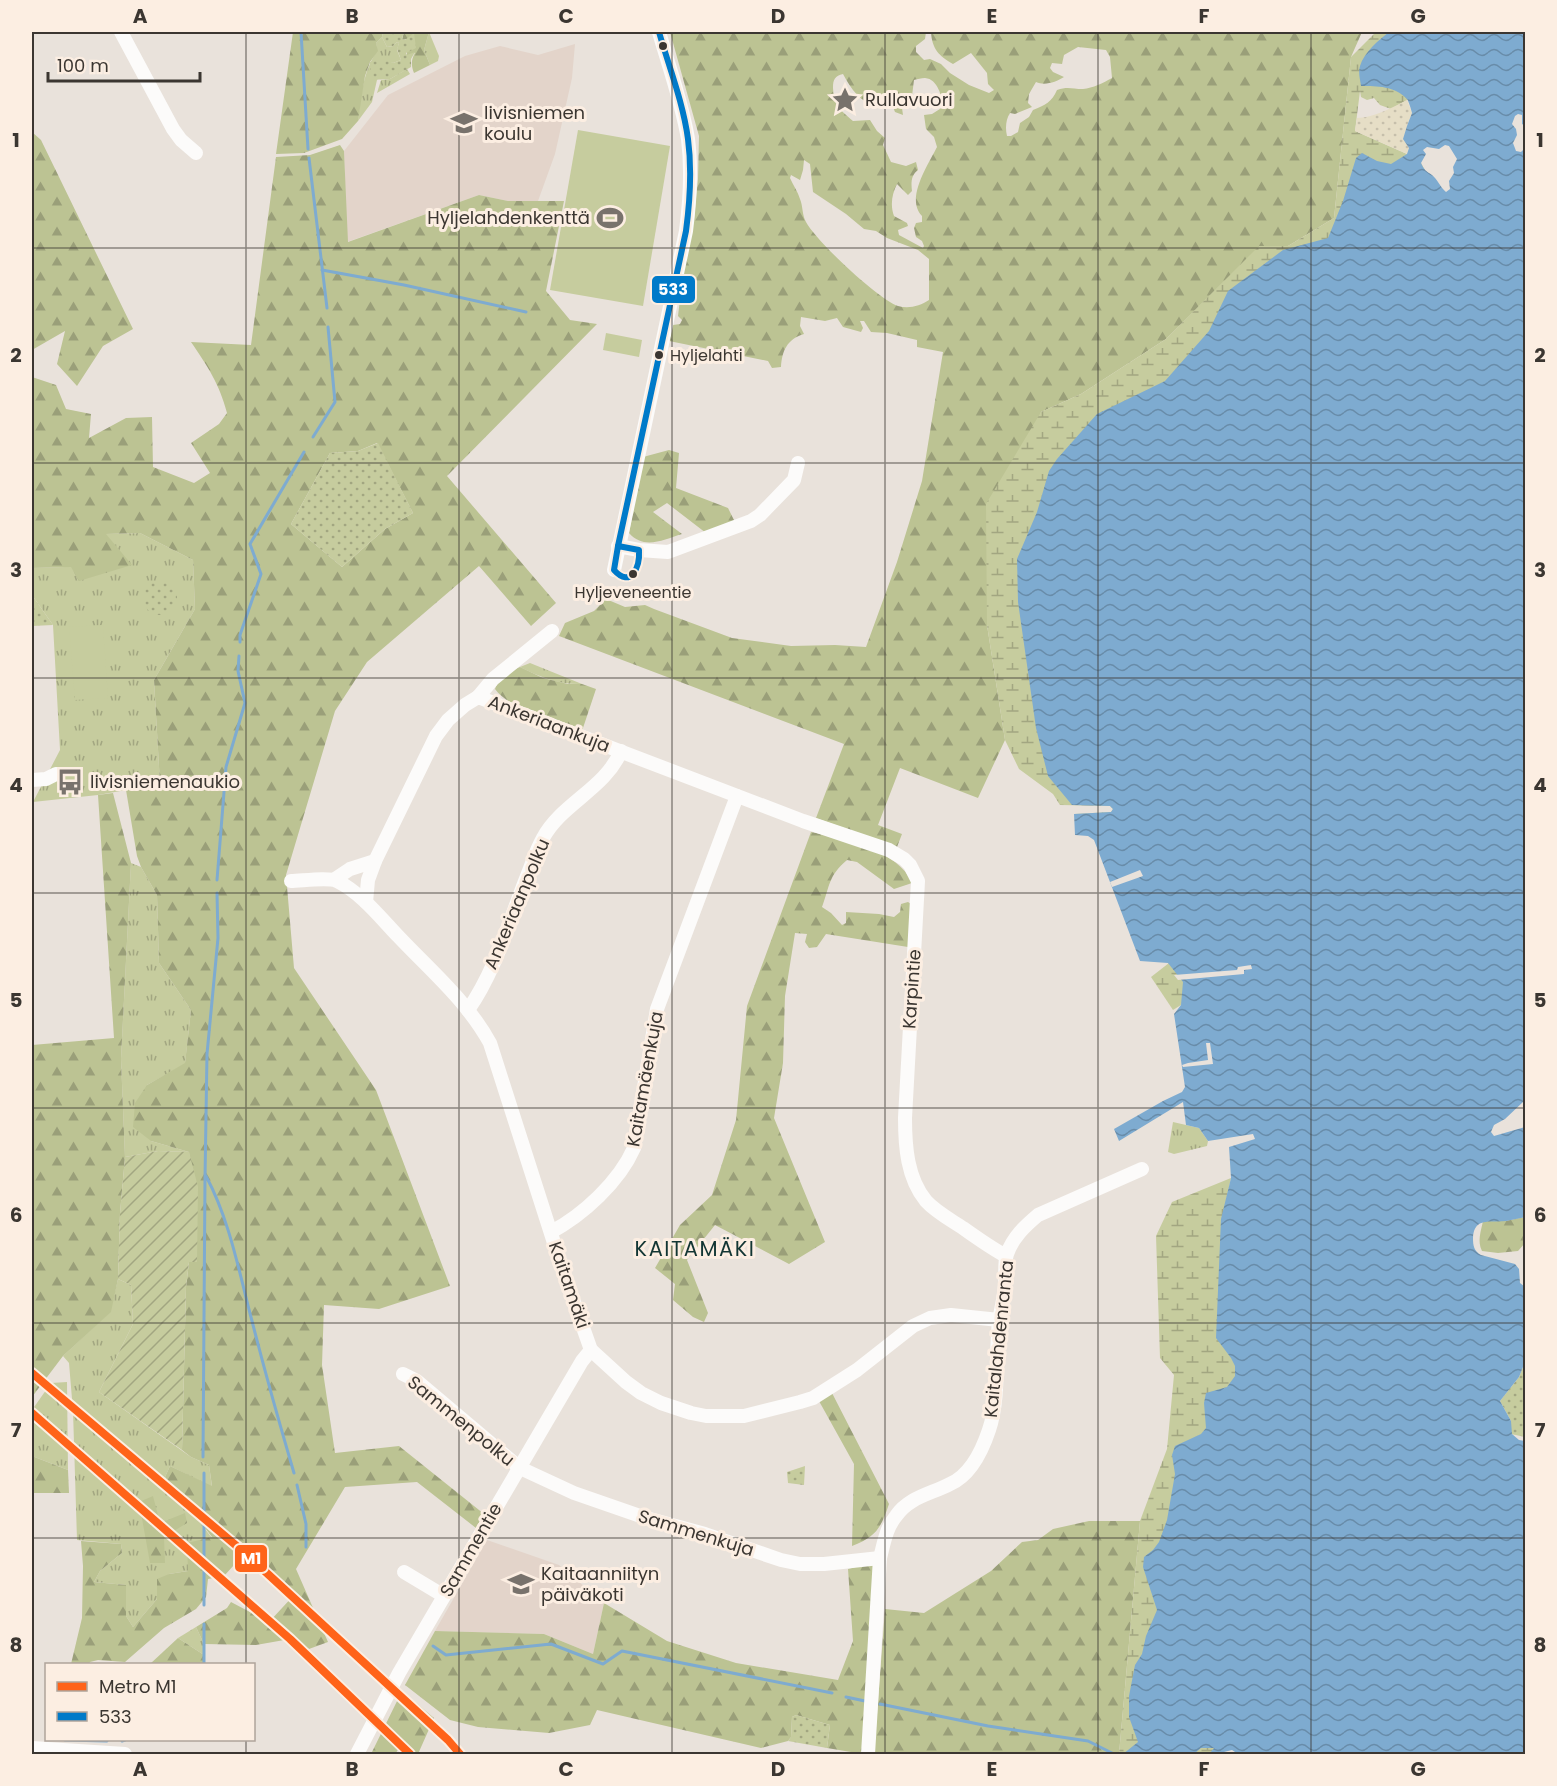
<svg xmlns="http://www.w3.org/2000/svg" width="1557" height="1786" viewBox="0 0 1557 1786" font-family="Poppins,sans-serif">
<style>
.education{fill:#e3d4ca}
.grass{fill:url(#grass-tufts)}
.forest{fill:url(#forest-firs);fill-rule:evenodd}
.wetland{fill:url(#wetland-marsh)}
.sand{fill:url(#sand-dots)}
.park{fill:url(#park-dots)}
.garden{fill:url(#garden-furrows)}
.pitch{fill:#c6cc9e}
.water{fill:url(#water-waves);fill-rule:evenodd}
.pier{fill:#e9e2db}
.lines{fill:none;stroke-linecap:round;stroke-linejoin:round}
.stream{stroke:#7eabd0;stroke-width:3}
.minor{stroke:#fcfbfa;stroke-width:14}
.bus-1-casing{stroke:#fceee2;stroke-width:10}
.bus-1{stroke:#007ac9;stroke-width:6}
.metro-1-casing{stroke:#fceee2;stroke-width:12}
.metro-1{stroke:#ff6319;stroke-width:8}
.grid{fill:none;stroke:#3b3631;stroke-width:1.5;stroke-opacity:0.55}
.bus-dot{fill:#3b3631;stroke:#fceee2;stroke-width:2}
.labels{text-anchor:middle;stroke-width:6;stroke-linejoin:round;paint-order:stroke}
.bus-label{font-size:16px;fill:#3b3631;stroke:#fceee2;text-anchor:start}
.poi-label{font-size:18px;fill:#3b3631;stroke:#fceee2;text-anchor:start}
.street-label{font-size:18px;fill:#3b3631;stroke:#fceee2}
.quarter-label{font-size:21px;letter-spacing:1.5px;fill:#133634;stroke:#fceee2}
.line-badge{stroke:#fceee2;stroke-width:2}
.badge-label{font-size:16px;text-anchor:middle;font-weight:bold;fill:#fff}
.neatline{fill:none;stroke:#3b3631;stroke-width:2}
.grid-label{font-size:20px;text-anchor:middle;font-weight:bold;fill:#3b3631}
</style>
<defs>
<pattern id="grass-tufts" width="24" height="20" patternUnits="userSpaceOnUse" patternTransform="scale(1.5)"><rect width="24" height="20" fill="#c6cc9e"/><path d="M3 7l-1-3M5 7V3M7 7l1-3M15 17l-1-3M17 17v-4M19 17l1-3" fill="none" stroke="#a2a681"/></pattern>
<pattern id="forest-firs" width="22" height="20" patternUnits="userSpaceOnUse" patternTransform="scale(1.5)"><rect width="22" height="20" fill="#bcc393"/><path d="M5 1l3.5 6h-7zM16 11l3.5 6h-7z" fill="#9a9f79"/></pattern>
<pattern id="wetland-marsh" width="20" height="14" patternUnits="userSpaceOnUse" patternTransform="scale(1.5)"><rect width="20" height="14" fill="#c6cc9e"/><path d="M1 5h8M5 5V1M11 12h8M15 12V8" fill="none" stroke="#a2a681"/></pattern>
<pattern id="sand-dots" width="8" height="8" patternUnits="userSpaceOnUse" patternTransform="scale(1.5)"><rect width="8" height="8" fill="#e6dec6"/><path d="M2 2h.1M6 6h.1" fill="none" stroke="#c6bfab" stroke-width="1.8" stroke-linecap="round"/></pattern>
<pattern id="park-dots" width="8" height="8" patternUnits="userSpaceOnUse" patternTransform="scale(1.5)"><rect width="8" height="8" fill="#c6cc9e"/><path d="M2 2h.1M6 6h.1" fill="none" stroke="#a2a681" stroke-width="1.8" stroke-linecap="round"/></pattern>
<pattern id="garden-furrows" width="10" height="10" patternUnits="userSpaceOnUse" patternTransform="scale(1.5)"><rect width="10" height="10" fill="#c6cc9e"/><path d="M-1 1l2-2M0 10L10 0M9 11l2-2" fill="none" stroke="#a2a681"/></pattern>
<pattern id="water-waves" width="16" height="10" patternUnits="userSpaceOnUse" patternTransform="scale(1.5)"><rect width="16" height="10" fill="#7eabd0"/><path d="M0 5q4-4 8 0t8 0" fill="none" stroke="#688ca9"/></pattern>
</defs>
<rect width="100%" height="100%" fill="#e9e2db"/>
<g class="education">
<path d="M575,44L572,78L555,154L538,201H508L479,195L347,242L344,151L388,95L465,56L500,46L538,55Z"/>
<path d="M487,1540L559,1565L604,1603L593,1654L544,1634L435,1631Z"/>
</g>
<g class="grass">
<path d="M429,32L439,56L438,61L430,65L424,50Z"/>
<path d="M382,37L387,47L393,46L397,42L399,43L397,50L401,60L393,63L390,62L377,80L372,102L358,121C361,96 363,72 377,51L376,43Z"/>
<path d="M407,69L410,74L377,93L381,80L390,79Z"/>
<path d="M140,533L193,560L195,609L154,680L160,784L98,795L33,802L60,750L53,625L32,595V568L131,565L105,534Z"/>
<path d="M530,663L582,684C559,685 540,677 520,667Z"/>
<path d="M131,863L141,867L157,895L159,963L191,1010L185,1064L147,1085L151,1141L189,1152L158,1151L125,1157L121,1059Z"/>
<path d="M1173,1122L1199,1128L1208,1141L1207,1146L1174,1154L1168,1152Z"/>
<path d="M118,1279L131,1285L133,1324L99,1392L191,1457L209,1465L212,1487L170,1466L165,1477L212,1538L188,1571L169,1574L157,1599L133,1627L126,1616V1585L94,1582L100,1571L122,1553L121,1544L77,1540L73,1411L69,1363L63,1356L110,1312Z"/>
<path d="M67,1382L68,1470L32,1456V1410L51,1383Z"/>
<path d="M196,1627L204,1644V1655L178,1638Z"/>
</g>
<g class="forest">
<path d="M293,32H383L382,37L376,43L378,51L370,62L365,76L358,121L342,139L304,153L276,154Z"/>
<path d="M404,32H429L424,50L430,65L414,73C411,65 411,60 415,53L407,56V39L402,40Z"/>
<path d="M670,32H926L925,39L916,46V52L924,60L930,59L941,64L950,73L969,85L989,93L994,90L988,84L987,73L971,53L953,64C939,56 932,49 931,32H1362L1351,57L1334,218L1288,246L1259,247L1166,339L1081,394L1041,412L987,625L1005,740L978,798L900,768L878,825L902,834L897,847L816,818L844,744L559,636L565,623L594,611L606,599L625,607L645,605L654,609L732,638L791,646L835,645L866,647L897,562L922,481L943,352L917,347V340L887,333L871,332L864,321H860L863,328L861,332L843,327L837,318L825,321L801,317L800,326L804,334C787,339 782,351 781,367L772,368L768,361L669,341L673,325L680,324L682,320L678,316L684,265L694,219L698,179L699,136ZM1078,47L1106,50L1110,57L1112,78C1103,83 1093,88 1083,89C1072,89 1068,86 1057,90C1052,102 1045,105 1033,110L1029,117L1020,123L1018,132L1011,136H1007C1005,128 1006,119 1010,113L1015,114L1032,107L1028,103L1029,94L1036,82C1045,86 1056,82 1064,77L1053,72L1050,68L1052,63L1062,64L1064,55ZM843,74C851,89 860,102 877,107L883,97H889L895,112L903,115L900,94L905,93L912,96L914,80C918,79 921,78 925,78C938,79 942,97 943,107L932,114L924,115L926,129L934,137L937,147C928,165 905,199 922,216V222L916,223L914,228L916,237L922,241L924,246L923,248L899,235L898,230L908,226L907,223L894,216C890,205 892,194 897,184L908,195L912,191C911,183 911,175 918,170L916,162L906,166L891,162L883,145L885,138L877,131L870,120L853,121C840,110 834,105 833,88C833,79 835,76 843,74ZM804,160L810,164L813,192L846,214L864,229L876,231L887,238L918,250L929,259V300C920,306 909,309 898,306C878,299 816,241 806,222C802,215 803,206 800,199C798,192 793,185 790,178L791,175L800,180L803,170Z"/>
<path d="M32,132L41,140L133,329L103,346L77,386L57,364L65,331L32,350Z"/>
<path d="M340,145L344,151L348,242L479,195L508,201H564L546,291L570,320L597,324L447,476L556,603L531,626L479,566L367,662L335,711L286,875L294,968L376,1090L450,1286L379,1309L324,1305L322,1365L335,1453L399,1446L484,1514L476,1528L417,1482L345,1487L296,1569L328,1642L309,1649L290,1639L256,1645L204,1644L196,1627L227,1608L231,1602L269,1622L295,1594L245,1553L224,1576L208,1579L206,1597L196,1609L164,1628L125,1662L98,1660L90,1662L89,1664H71L82,1618L83,1566L81,1541L121,1544L122,1553L100,1571L94,1582L126,1585V1616L133,1627L157,1599V1579L169,1574L188,1571L187,1543L212,1537L165,1477L170,1466L212,1486L209,1465L191,1457L182,1450L186,1287L189,1262H197L189,1152L151,1141L133,1127L135,1103L147,1085L185,1063L191,1010L159,963L157,895L141,867L137,856L126,790L160,784L154,680L195,609L193,560L140,533L106,534L132,565L79,581L71,567L32,568V377L56,385L66,409L91,414L89,438L126,418L152,417L153,467L194,483L210,473L191,443L219,424L227,413C219,383 208,367 191,342L251,345L276,157L310,155ZM377,443L413,513L385,529L342,567L291,524L330,453L358,451Z"/>
<path d="M669,450L679,453L676,488L728,508L735,522L706,533L667,503L653,512L682,534C663,540 644,550 629,533L643,457Z"/>
<path d="M520,667L543,678L568,684H582L596,689L582,731C558,722 509,709 495,689C499,678 510,671 520,667Z"/>
<path d="M113,793L131,863L121,1059L125,1157L120,1213L118,1279L111,1312L63,1356L32,1397V1045L114,1038L98,795Z"/>
<path d="M811,832C842,839 899,850 912,883L894,889L857,862L847,860C828,876 830,886 822,907L831,913L842,925L846,923V912L879,914L894,917L900,912L901,904L908,902L911,904L908,947L826,934L817,947L809,948L805,942L807,934L795,933L785,996L783,1063L774,1118L825,1242L789,1264L715,1225L687,1260L708,1313L704,1322L693,1317L673,1300L675,1284L655,1268L680,1225L712,1195L736,1120L747,1006Z"/>
<path d="M1525,1217V1243L1518,1251L1498,1253L1482,1251C1477,1241 1481,1231 1483,1221H1505Z"/>
<path d="M832,1393L889,1504C881,1528 876,1537 852,1546L854,1464L819,1401Z"/>
<path d="M32,1456L68,1470L69,1493H32Z"/>
<path d="M153,1496L160,1523L185,1513L187,1523L164,1537L165,1563H150L139,1502Z"/>
<path d="M1089,1521H1140L1119,1754H874L885,1609L924,1613L991,1571L1022,1542L1038,1540L1053,1529Z"/>
<path d="M875,1562L863,1754L827,1748L830,1725L796,1715L792,1717L791,1737L788,1741L761,1748L597,1710L590,1725L549,1733L478,1727L450,1720L405,1685L435,1631L544,1634L593,1654L604,1603L667,1641L736,1663L838,1680L853,1641L848,1569Z"/>
<path d="M178,1638L204,1655V1664H150Z"/>
<path d="M402,1691L434,1718L418,1754L398,1750L395,1754H371Z"/>
</g>
<g class="wetland">
<path d="M1376,32H1455L1407,100L1391,109L1380,105L1374,98L1367,100L1361,97L1360,91L1355,131L1407,154L1421,163L1426,172L1200,821L1088,822L1074,814L1111,812L1113,809L1110,806L1060,805L1053,794L1019,769L1005,740L987,625L986,504L1041,412L1081,394L1166,339L1259,246H1288L1334,218L1351,57Z"/>
<path d="M1219,924L1181,1005L1173,1010L1151,977Z"/>
<path d="M1231,1178L1222,1220L1331,1280L1256,1706L1209,1754H1119L1140,1521L1167,1449L1174,1375L1160,1358L1156,1236L1172,1202Z"/>
</g>
<path class="sand" d="M1407,100L1412,113L1407,126L1409,148L1407,154L1355,131L1357,118C1372,118 1394,107 1407,100Z"/>
<g class="park">
<path d="M383,32H404L402,39L405,40L414,33L416,48L406,53L407,55L415,52L411,59V67L390,79L370,80V62L386,59L393,63L401,60L397,49L399,43L397,42L393,46L387,47L382,37Z"/>
<path d="M378,443L413,513L385,529L342,567L291,524L330,453L358,451Z"/>
<circle cx="160" cy="598" r="17"/>
<path d="M32,595L53,625L32,626Z"/>
<path d="M1525,1362V1437L1511,1434V1421L1500,1401L1519,1377Z"/>
<path d="M805,1466L804,1485L788,1483L787,1472Z"/>
<path d="M796,1715L830,1725L827,1748L788,1741L791,1737L792,1717Z"/>
</g>
<path class="garden" d="M158,1151L189,1152L198,1187L197,1262H189L186,1287L182,1450L99,1392L133,1324L131,1285L118,1279L120,1213L125,1157Z"/>
<g class="pitch">
<path d="M578,130L670,146L643,306L550,290Z"/>
<path d="M606,333L642,340L639,357L603,350Z"/>
<path d="M103,625L108,698L75,700L69,627Z"/>
</g>
<path class="water" d="M1389,32H1525V126L1522,124V115L1518,114L1515,116L1512,124L1516,129L1517,135L1513,143L1516,151L1521,152L1523,150L1526,132V1090L1523,1093V1102L1505,1119L1494,1125L1491,1132L1494,1136L1525,1127L1526,1217C1519,1218 1513,1220 1506,1221C1491,1223 1474,1216 1473,1238C1473,1246 1474,1251 1481,1255L1515,1264L1519,1269L1520,1283L1525,1287V1362L1519,1377L1500,1401L1511,1421L1512,1434L1519,1440L1525,1441V1754H1238L1232,1750L1224,1752L1221,1754H1209L1214,1748H1201L1194,1754H1123L1138,1742L1129,1717V1696L1135,1665L1142,1654L1146,1636L1157,1610L1143,1567L1144,1557L1153,1550L1159,1542L1167,1520L1175,1474L1172,1455L1175,1446L1201,1434L1206,1428L1204,1403L1206,1393L1227,1387L1235,1376V1366L1231,1358L1216,1338L1221,1219L1231,1178L1229,1147L1255,1139L1253,1134L1208,1141L1199,1128L1186,1125L1183,1102L1119,1141L1114,1129L1163,1101L1182,1092L1185,1087L1174,1014L1181,1005L1183,982L1168,963L1140,961L1094,840L1088,836L1075,835L1074,814L1111,812L1113,809L1110,806L1072,805L1048,776L1036,728L1018,602L1017,559L1037,512L1049,471L1057,459L1097,414L1165,381L1209,331L1228,291L1283,250L1328,238L1343,201L1356,158L1362,153L1377,161L1391,164L1407,154L1409,148L1403,139L1407,126L1412,113C1411,109 1409,102 1407,99C1395,86 1377,86 1361,86C1360,79 1358,72 1360,66C1364,52 1379,40 1389,32ZM1445,145L1449,146L1457,159L1453,167L1454,173L1449,181L1450,189L1446,192C1440,187 1438,180 1432,175C1426,171 1424,170 1421,163L1426,154L1423,150L1427,147L1439,149Z"/>
<g class="pier">
<path d="M1140,870L1143,876L1112,887L1110,882Z"/>
<path d="M1251,965L1252,969L1244,970V974L1178,980L1174,975L1237,970L1238,967Z"/>
<path d="M1206,1043H1210L1213,1064L1183,1067L1182,1065L1188,1063L1208,1060Z"/>
</g>
<g class="lines">
<g class="stream">
<path d="M301,32L308,149"/>
<path d="M309,158L327,308"/>
<path d="M322,270L404,285L526,312"/>
<path d="M313,437L335,402L328,327"/>
<path d="M240,642V635L261,574L250,544L304,452"/>
<path d="M217,880L226,767L245,703L238,671L239,656"/>
<path d="M206,1176C230,1221 239,1272 252,1321C265,1372 279,1422 294,1473"/>
<path d="M203,1457L205,1178L207,1054L218,938L217,893"/>
<path d="M297,1485L306,1524V1547"/>
<path d="M204,1605V1473"/>
<path d="M204,1624V1664"/>
<path d="M433,1646L446,1655L551,1644L603,1664L622,1651L832,1693"/>
<path d="M846,1697L865,1701"/>
<path d="M880,1704L988,1726L1088,1741L1114,1754"/>
<path d="M65,1740L107,1741"/>
<path d="M122,1741L125,1740"/>
</g>
<g class="minor">
<path d="M121,32L173,129L181,140L196,153"/>
<path d="M618,546L639,550L668,552L751,521L760,515L794,480L798,463"/>
<path d="M614,570L686,231C690,200 692,170 688,139C682,103 669,67 659,32"/>
<path d="M478,697L493,679L552,631"/>
<path d="M32,780L46,779L56,774"/>
<path d="M335,879L350,869L375,861"/>
<path d="M291,881C301,881 328,877 337,881C361,893 379,916 398,936C430,970 467,1001 490,1043L563,1271L591,1350L626,1382L641,1393L661,1403L691,1413L706,1416H744L800,1402L813,1398L857,1370L913,1326L930,1318L951,1315L999,1320"/>
<path d="M366,902L368,880L375,861L436,736L448,720L465,705L478,697L803,821L889,850L904,859L910,865L918,881L905,1118C905,1146 907,1178 926,1201C936,1212 951,1220 963,1228C977,1238 991,1248 1006,1256"/>
<path d="M468,1010C496,970 509,921 527,876C532,864 536,850 543,838C562,803 605,789 621,751"/>
<path d="M551,1232C583,1215 619,1182 634,1148L657,1009L737,796"/>
<path d="M403,1374L417,1381L520,1468L574,1493L646,1518L705,1534L781,1560L800,1564H824L880,1558"/>
<path d="M404,1572L444,1596"/>
<path d="M32,1748L125,1754"/>
<path d="M357,1754L399,1673L582,1361L591,1350"/>
<path d="M868,1754L880,1558C884,1543 886,1528 896,1516C909,1497 931,1494 950,1484C971,1475 982,1451 989,1430C1000,1398 995,1355 999,1321C1001,1309 1004,1298 1005,1285C1006,1275 1004,1263 1007,1254C1013,1237 1025,1226 1038,1215L1142,1169"/>
</g>
<g class="bus-1-casing">
<g id="bus-1">
<path d="M618,546L639,550C640,567 631,589 614,570Z"/>
<path d="M618,546L686,231C690,201 692,169 688,139C683,102 669,67 659,32"/>
</g>
</g>
<use href="#bus-1" class="bus-1"/>
<g class="metro-1-casing">
<g id="metro-1">
<path d="M32,1373L245,1553L448,1740L460,1754"/>
<path d="M32,1413L290,1639L410,1754"/>
</g>
</g>
<use href="#metro-1" class="metro-1"/>
</g>
<path class="grid" d="M246,32V1664M459,32V1754M672,32V1754M885,32V1754M1098,32V1754M1311,32V1754M32,248H1526M32,463H1526M32,678H1526M32,893H1526M32,1108H1526M32,1323H1526M32,1538H1526M246,1740V1754"/>
<defs>
<g id="sight-bare" transform="scale(2.07)"><path d="M0-6L1.8-2.2L6-1.7L2.9 1.2L3.7 5.4L0 3.3L-3.7 5.4L-2.9 1.2L-6-1.7L-1.8-2.2Z" fill="#78726c" stroke="#fceee2" stroke-width="2.5" paint-order="stroke"/></g>
<g id="school-bare" transform="scale(2.07)"><path d="M0-5L7-2L0 1L-7-2ZM-4 1L0 2.5L4 1V4Q0 6-4 4Z" fill="#78726c" stroke="#fceee2" stroke-width="2.5" paint-order="stroke"/></g>
<g id="stadium-bare" transform="scale(2.07)"><path d="M0-5a6.5 5 0 1 0 0 10a6.5 5 0 1 0 0-10ZM-3.5-1.8h7v3.6h-7Z" fill="#78726c" stroke="#fceee2" stroke-width="2.5" paint-order="stroke"/></g>
<g id="bus-bare" transform="scale(2.07)"><path d="M-5-6H5V4H4V6H2V4H-2V6H-4V4H-5ZM-3.5-4V0h7V-4ZM-3.5 1.2v1.5H-2V1.2ZM2 1.2v1.5H3.5V1.2Z" fill="#78726c" stroke="#fceee2" stroke-width="2.5" paint-order="stroke"/></g>
</defs>
<g fill-rule="evenodd">
<use href="#sight-bare" x="845" y="100"/>
<use href="#school-bare" x="464" y="123"/>
<use href="#stadium-bare" x="610" y="218"/>
<use href="#bus-bare" x="70" y="782"/>
<use href="#school-bare" x="521" y="1584"/>
</g>
<g class="bus-dot">
<circle cx="663" cy="46" r="5"/>
<circle cx="659" cy="355" r="5"/>
<circle cx="633" cy="574" r="5"/>
</g>
<g class="labels">
<g class="bus-label">
<text x="670" y="361">Hyljelahti</text>
<text x="633" y="598" text-anchor="middle">Hyljeveneentie</text>
</g>
<g class="poi-label">
<text x="865" y="106">Rullavuori</text>
<text x="484" y="119">Iivisniemen<tspan x="484" dy="21">koulu</tspan></text>
<text x="590" y="224" text-anchor="end">Hyljelahdenkenttä</text>
<text x="90" y="788">Iivisniemenaukio</text>
<text x="541" y="1580">Kaitaanniityn<tspan x="541" dy="21">päiväkoti</tspan></text>
</g>
<g class="street-label">
<text transform="translate(549 724) rotate(21)" y="6">Ankeriaankuja</text>
<text transform="translate(517 904) rotate(-67)" y="6">Ankeriaanpolku</text>
<text transform="translate(912 989) rotate(-86)" y="6">Karpintie</text>
<text transform="translate(645 1079) rotate(-80)" y="6">Kaitamäenkuja</text>
<text transform="translate(569 1285) rotate(71)" y="6">Kaitamäki</text>
<text transform="translate(999 1339) rotate(-84)" y="6">Kaitalahdenranta</text>
<text transform="translate(461 1421) rotate(39)" y="6">Sammenpolku</text>
<text transform="translate(696 1533) rotate(17)" y="6">Sammenkuja</text>
<text transform="translate(471 1550) rotate(-60)" y="6">Sammentie</text>
</g>
<g class="quarter-label">
<text x="695" y="1256">KAITAMÄKI</text>
</g>
</g>
<g class="line-badge">
<rect x="651" y="275" width="45" height="29" rx="6" fill="#007ac9"/>
<rect x="234" y="1544" width="34" height="29" rx="6" fill="#ff6319"/>
</g>
<g class="badge-label">
<text x="673" y="295">533</text>
<text x="251" y="1564">M1</text>
</g>
<rect width="1557" height="1786" fill="none" stroke="#fceee2" stroke-width="66"/>
<rect x="45" y="1663" width="210" height="78" fill="#fceee2" stroke="#afa49b" stroke-width="1.5"/>
<rect x="57" y="1682" width="30" height="9" fill="#ff6319" stroke="#afa49b" stroke-width="1.5"/>
<text x="99" y="1693" font-size="18" fill="#3b3631">Metro M1</text>
<rect x="57" y="1712" width="30" height="9" fill="#007ac9" stroke="#afa49b" stroke-width="1.5"/>
<text x="99" y="1723" font-size="18" fill="#3b3631">533</text>
<path d="M48 72v9h152v-9" fill="none" stroke="#3b3631" stroke-width="3"/>
<text x="57" y="72" font-size="18" fill="#3b3631" stroke="#fceee2" stroke-width="4.5" paint-order="stroke">100 m</text>
<rect x="33" y="33" width="1491" height="1720" class="neatline"/>
<g class="grid-label">
<text x="140" y="23">A</text>
<text x="352" y="23">B</text>
<text x="566" y="23">C</text>
<text x="778" y="23">D</text>
<text x="992" y="23">E</text>
<text x="1204" y="23">F</text>
<text x="1418" y="23">G</text>
<text x="16" y="147">1</text>
<text x="1540" y="147">1</text>
<text x="16" y="362">2</text>
<text x="1540" y="362">2</text>
<text x="16" y="577">3</text>
<text x="1540" y="577">3</text>
<text x="16" y="792">4</text>
<text x="1540" y="792">4</text>
<text x="16" y="1007">5</text>
<text x="1540" y="1007">5</text>
<text x="16" y="1222">6</text>
<text x="1540" y="1222">6</text>
<text x="16" y="1437">7</text>
<text x="1540" y="1437">7</text>
<text x="16" y="1652">8</text>
<text x="1540" y="1652">8</text>
<text x="140" y="1776">A</text>
<text x="352" y="1776">B</text>
<text x="566" y="1776">C</text>
<text x="778" y="1776">D</text>
<text x="992" y="1776">E</text>
<text x="1204" y="1776">F</text>
<text x="1418" y="1776">G</text>
</g>
</svg>
